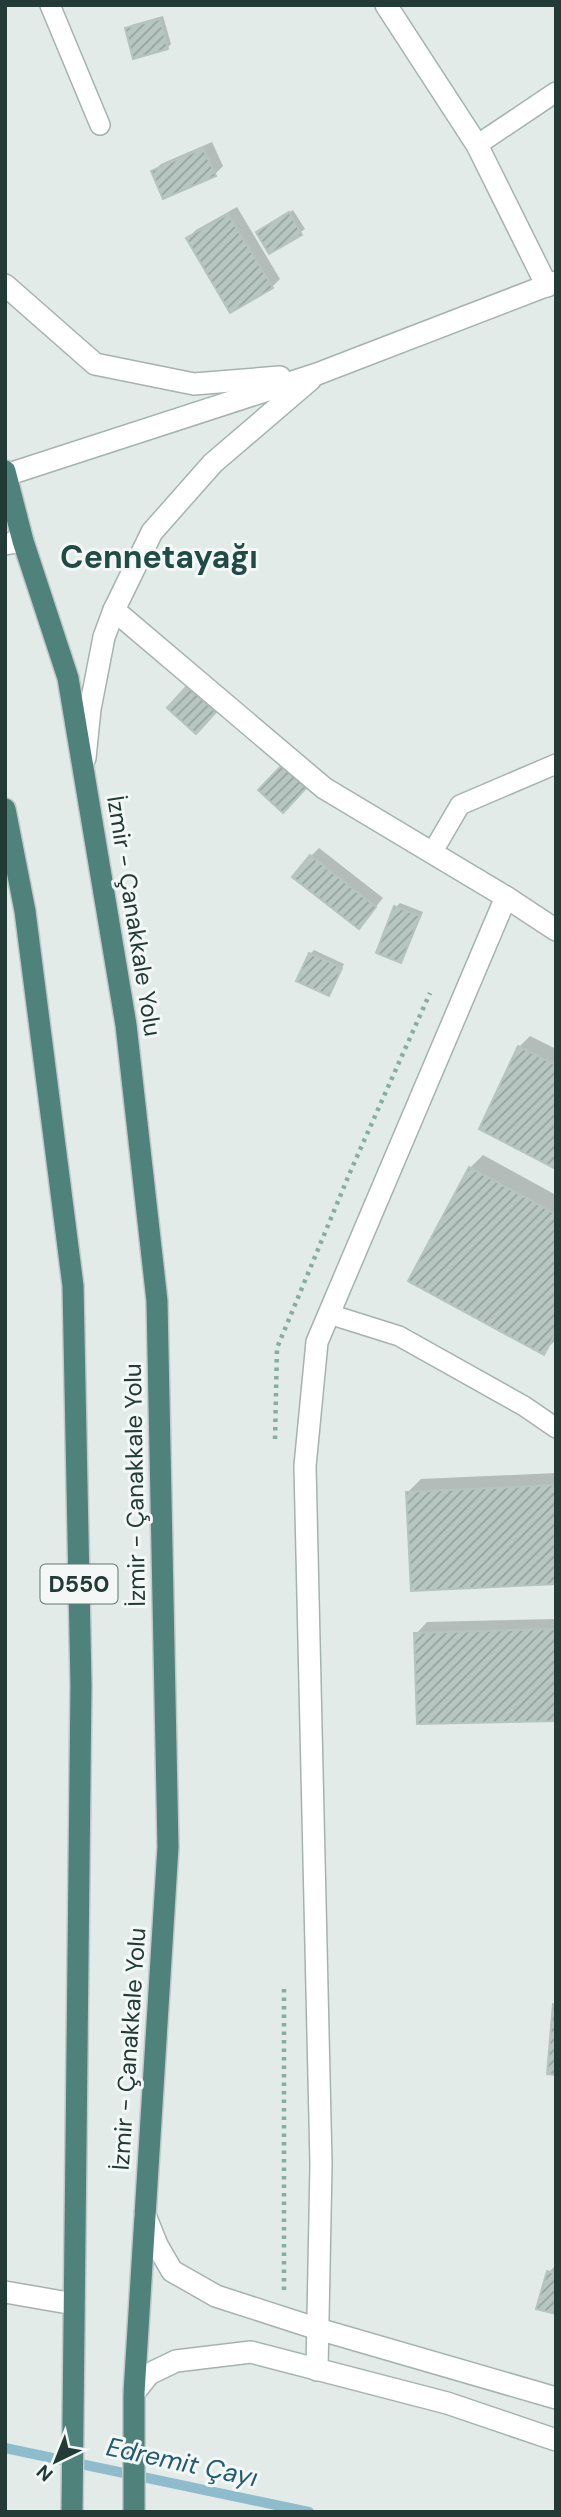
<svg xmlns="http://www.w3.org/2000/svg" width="561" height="2517" viewBox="0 0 561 2517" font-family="'DM Sans',sans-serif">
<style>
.shadow{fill:#0003}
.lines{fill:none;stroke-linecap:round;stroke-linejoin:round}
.stream{stroke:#8ebccc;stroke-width:10}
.building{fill:url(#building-hatch);stroke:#b5c4c0;stroke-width:2}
.service-casing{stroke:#a5b3af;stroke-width:22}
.minor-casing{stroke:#a5b3af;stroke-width:24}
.tertiary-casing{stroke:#a5b3af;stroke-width:24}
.trunk-casing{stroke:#c1c8c7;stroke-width:24}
.path{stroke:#85ada4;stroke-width:4.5;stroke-dasharray:3.5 5;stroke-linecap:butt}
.service{stroke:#fff;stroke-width:19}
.minor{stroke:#fff;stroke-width:21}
.tertiary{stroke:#fff;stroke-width:21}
.trunk{stroke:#4e827b;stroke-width:21}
.labels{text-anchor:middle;stroke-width:6;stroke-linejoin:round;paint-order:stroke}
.shield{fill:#f3f8f6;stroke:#617470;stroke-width:2}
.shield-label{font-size:23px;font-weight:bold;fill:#233b37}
.street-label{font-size:24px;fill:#233b37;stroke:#f3f8f6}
.water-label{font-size:26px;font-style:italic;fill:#225c73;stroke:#f3f8f6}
.district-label{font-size:32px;font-weight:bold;fill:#214c46;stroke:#f3f8f6}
</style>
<defs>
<pattern id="building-hatch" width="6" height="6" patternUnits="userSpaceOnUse" patternTransform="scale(1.75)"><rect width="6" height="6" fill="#b8c6c1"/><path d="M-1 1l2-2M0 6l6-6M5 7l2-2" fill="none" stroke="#95a29e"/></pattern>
</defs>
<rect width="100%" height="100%" fill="#e2ebe8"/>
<g class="shadow">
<path d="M163,16L171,44L167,48L127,29L131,25Z"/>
<path d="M212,142L223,166L215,174L153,172L161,164Z"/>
<path d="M237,207L280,279L272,287L188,238L196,230Z"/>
<path d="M293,210L305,229L270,252L262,228Z"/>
<path d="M192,683L219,707L196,732L169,707Z"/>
<path d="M319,848L383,898L366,919L311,856Z"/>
<path d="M400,903L423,912L404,957L400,961L396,907Z"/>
<path d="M314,950L344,964L328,994L310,954Z"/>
<path d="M530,1036L556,1049V1167L519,1047Z"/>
<path d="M483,1155L556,1195V1340L543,1352L470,1168Z"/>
<path d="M556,1473V1582L408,1492L421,1479Z"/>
<path d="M556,1619V1720L416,1634L427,1622Z"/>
<path d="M556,2265V2312L549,2272Z"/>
</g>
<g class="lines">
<path class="stream" d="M5,2448L309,2512"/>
</g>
<g class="building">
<path d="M160,19L168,49L133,59L125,28Z"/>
<path d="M203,148L216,176L163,199L151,171Z"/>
<path d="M289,212L302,235L269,254L256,232Z"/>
<path d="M228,214L273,288L230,313L186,238Z"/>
<path d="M187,686L216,712L196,734L167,708Z"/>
<path d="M283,764L307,787L283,813L258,790Z"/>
<path d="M310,855L376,907L359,929L292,877Z"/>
<path d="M394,906L420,916L401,963L376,953Z"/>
<path d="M309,953L342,968L329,996L296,981Z"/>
<path d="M518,1046L556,1065V1169L479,1129Z"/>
<path d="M469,1167L556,1214V1332L544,1355L408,1281Z"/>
<path d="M556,1485V1584L411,1591L406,1492Z"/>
<path d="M556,1629V1721L417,1724L414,1633Z"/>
<path d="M553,2004H556V2075L547,2074Z"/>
<path d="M547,2271L556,2274V2314L536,2309Z"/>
</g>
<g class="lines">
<g class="service-casing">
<g id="service">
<path d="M50,5L100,125"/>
<path d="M477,145L556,92"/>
<path d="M432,853L460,805L556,764"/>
<path d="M329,1314L399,1336L524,1406L556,1428"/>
</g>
</g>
<g class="minor-casing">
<g id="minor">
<path d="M386,5L477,145L547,286"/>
<path d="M5,544L23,541"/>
<path d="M5,2292L74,2304"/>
<path d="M317,2370L321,2164L305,1466L317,1342L506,897"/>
</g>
</g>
<g class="tertiary-casing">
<g id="tertiary">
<path d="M5,285L95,364L194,384L280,377"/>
<path d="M6,475L317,374L556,282"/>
<path d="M114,610L324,788L506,897L556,930"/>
<path d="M85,758L90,709L104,637L114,610L152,532L213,463L310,380"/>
<path d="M145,2215L157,2245L172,2271L216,2296L318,2329L556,2398"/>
<path d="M134,2393L149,2374L176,2361L251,2352L447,2403L556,2440"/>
</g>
</g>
<g class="trunk-casing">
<g id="trunk">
<path d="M5,471L23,541L68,678L126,1025L157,1301L168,1847L134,2393V2512"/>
<path d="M5,809L25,911L73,1286L81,1685L72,2512"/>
</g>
</g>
<g class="path">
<path d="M275,1439L277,1348L351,1170L430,993"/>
<path d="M284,2290V1987"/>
</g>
<use href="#service" class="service"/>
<use href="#minor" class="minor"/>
<use href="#tertiary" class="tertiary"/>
<use href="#trunk" class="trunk"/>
</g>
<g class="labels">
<rect class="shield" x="40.5" y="1564.5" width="77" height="39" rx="5"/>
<g class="shield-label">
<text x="79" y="1592">D550</text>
</g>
<g class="street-label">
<text transform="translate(134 916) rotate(81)" y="8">İzmir - Çanakkale Yolu</text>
<text transform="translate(135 1485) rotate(-91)" y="8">İzmir - Çanakkale Yolu</text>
<text transform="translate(129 2049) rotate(-86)" y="8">İzmir - Çanakkale Yolu</text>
</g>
<g class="water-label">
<text transform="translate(182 2462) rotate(12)" y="9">Edremit Çayı</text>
</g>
<g class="district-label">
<text x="159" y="568">Cennetayağı</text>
</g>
</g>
<rect width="561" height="2517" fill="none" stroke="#233b37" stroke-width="14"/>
<g transform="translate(56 2461) rotate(223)" stroke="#f3f8f6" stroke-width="5" paint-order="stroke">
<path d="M0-5L12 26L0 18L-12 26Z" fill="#233b37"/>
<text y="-10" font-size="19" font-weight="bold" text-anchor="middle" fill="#233b37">N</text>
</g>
</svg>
